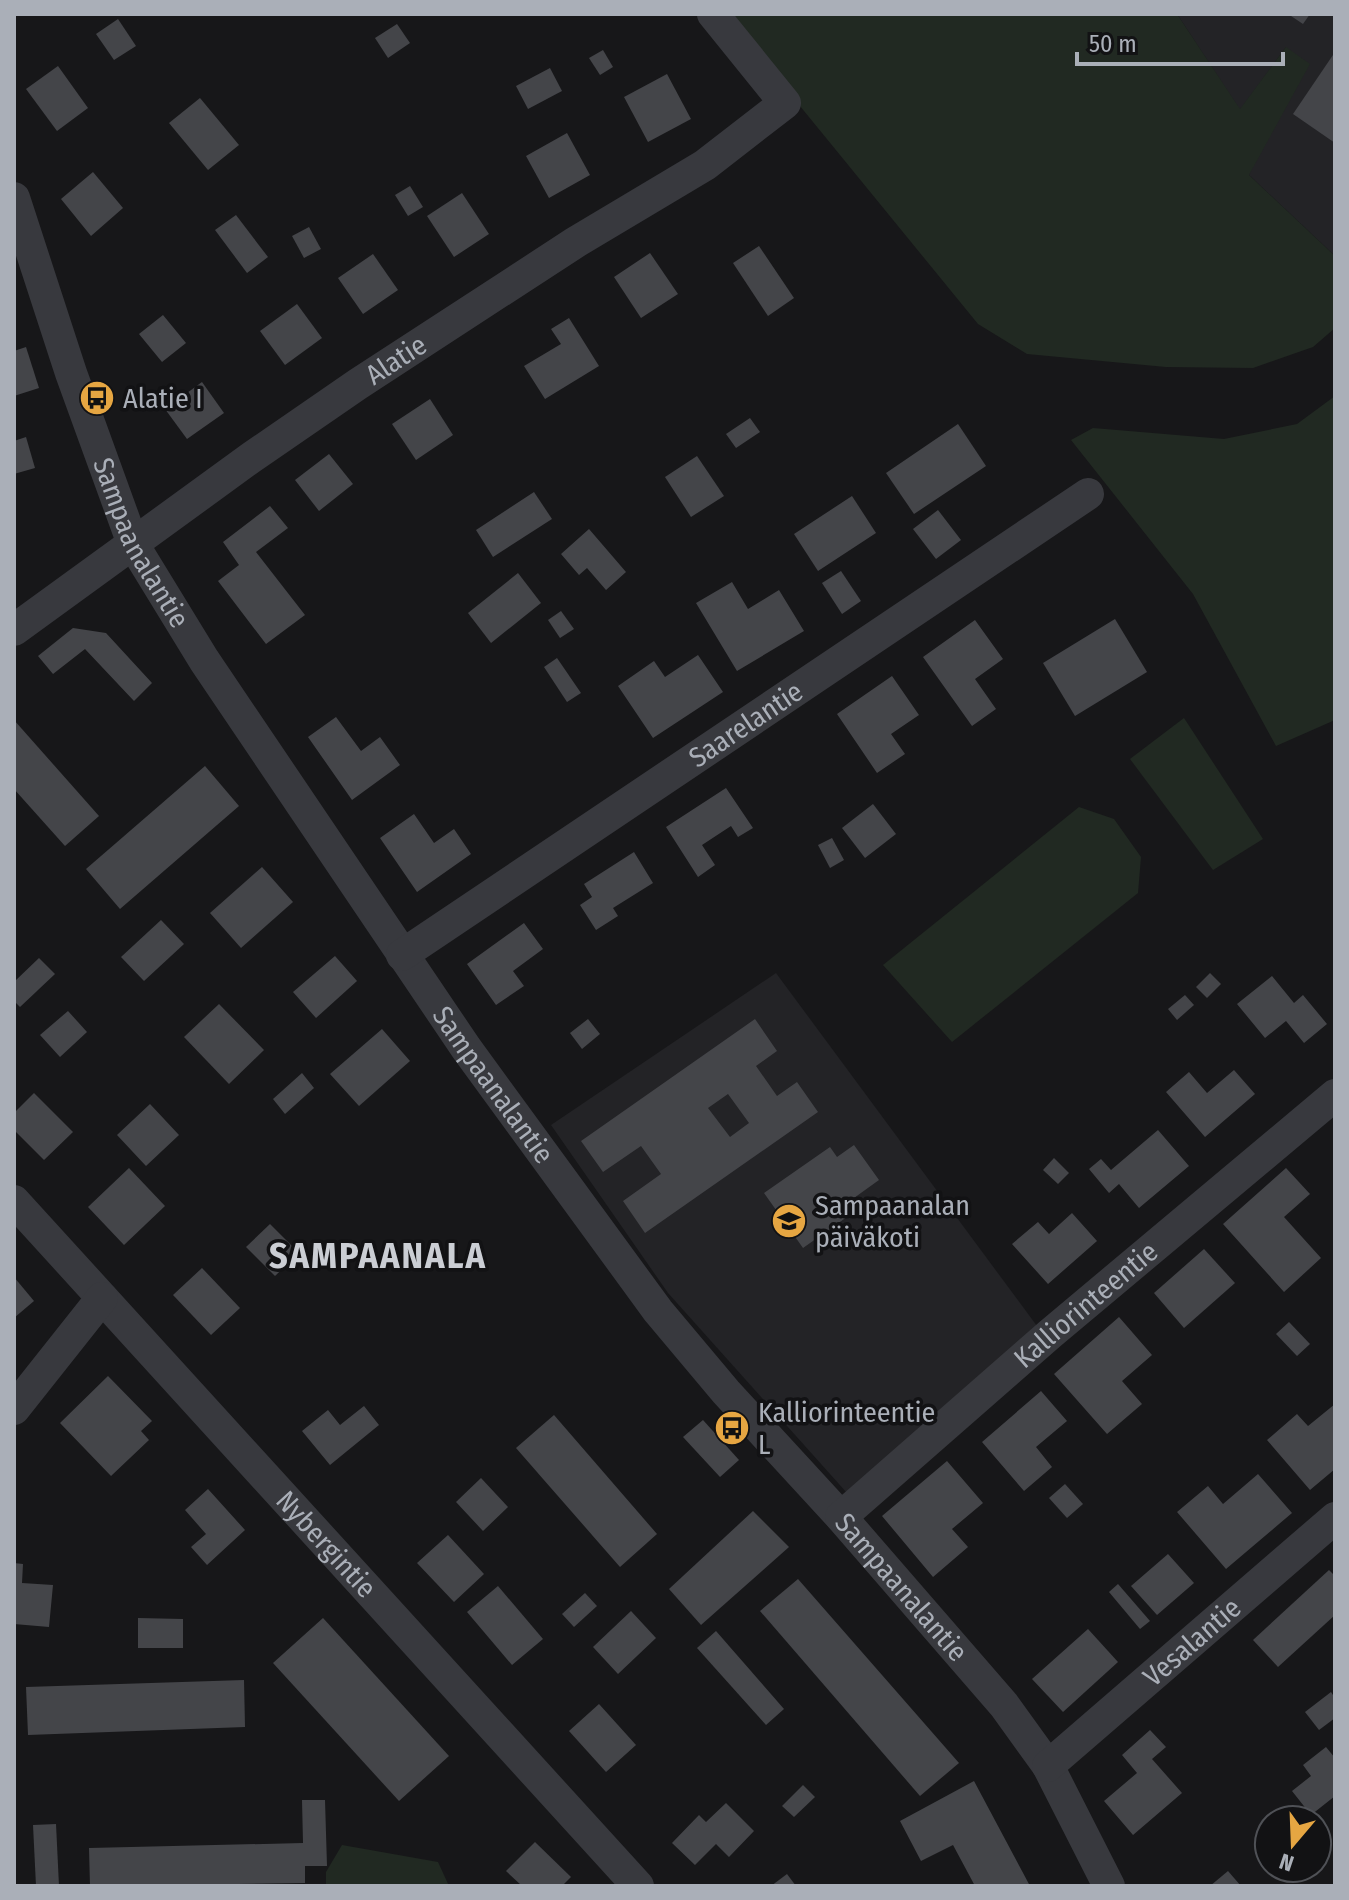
<svg xmlns="http://www.w3.org/2000/svg" width="1349" height="1900" viewBox="0 0 1349 1900" font-family="'Fira Sans Condensed',sans-serif">
<style>
.built{fill:#232326}
.green{fill:#212922}
.building{fill:#444549;fill-rule:evenodd}
.lines{fill:none;stroke-linecap:round;stroke-linejoin:round}
.minor{stroke:#38393e;stroke-width:32}
.labels{text-anchor:middle;stroke-width:7;stroke-linejoin:round;paint-order:stroke}
.street-label{font-size:28px;fill:#aaafb8;stroke:#121214}
.poi-label{font-size:28px;fill:#aaafb8;stroke:#121214;text-anchor:start}
.district-label{font-size:36px;font-weight:bold;letter-spacing:2px;fill:#cbced4;stroke:#121214}
</style>
<rect width="100%" height="100%" fill="#171719"/>
<g class="built">
<path d="M1177,14H1335V256L1249,175L1286,47L1240,110Z"/>
<path d="M776,973L1037,1326L847,1493L668,1293L551,1125Z"/>
</g>
<g class="green">
<path d="M719,14H1177L1240,109L1286,47L1310,64L1249,175L1335,256V328L1313,347L1253,368L1166,367L1027,354L978,324L782,84Z"/>
<path d="M1335,396V720L1276,746L1193,594L1071,440L1093,428L1224,439L1297,424Z"/>
<path d="M1184,718L1263,839L1213,870L1130,759Z"/>
<path d="M1079,807L1114,819L1141,857L1138,893L952,1042L883,965Z"/>
<path d="M342,1845L438,1862L449,1886H326V1872Z"/>
</g>
<g class="building">
<path d="M1288,14H1310L1303,24Z"/>
<path d="M118,19L136,46L114,60L96,34Z"/>
<path d="M397,24L410,43L388,58L375,38Z"/>
<path d="M603,50L613,67L600,75L589,58Z"/>
<path d="M1335,52V143L1293,114Z"/>
<path d="M58,66L88,108L57,131L26,89Z"/>
<path d="M550,68L562,91L528,109L516,86Z"/>
<path d="M667,74L691,119L648,142L624,97Z"/>
<path d="M200,98L239,145L208,170L169,123Z"/>
<path d="M567,133L590,175L549,198L526,156Z"/>
<path d="M93,172L123,208L91,236L61,199Z"/>
<path d="M410,186L423,207L408,216L395,195Z"/>
<path d="M462,193L489,234L454,257L427,216Z"/>
<path d="M236,215L268,257L247,273L215,230Z"/>
<path d="M309,227L321,249L304,258L292,236Z"/>
<path d="M759,246L794,298L768,316L733,263Z"/>
<path d="M650,253L678,294L641,318L614,277Z"/>
<path d="M373,254L398,290L363,314L338,278Z"/>
<path d="M297,304L322,338L285,365L260,331Z"/>
<path d="M163,315L186,343L162,362L139,334Z"/>
<path d="M569,318L599,366L545,399L524,366L561,344L551,329Z"/>
<path d="M26,347L39,388L14,396V351Z"/>
<path d="M202,382L224,413L187,439L165,409Z"/>
<path d="M430,399L453,435L416,460L392,424Z"/>
<path d="M750,418L760,432L736,448L726,434Z"/>
<path d="M958,424L986,466L914,514L886,473Z"/>
<path d="M26,437L35,468L14,474V441Z"/>
<path d="M329,454L353,484L319,511L295,480Z"/>
<path d="M697,456L724,496L691,517L665,477Z"/>
<path d="M534,492L552,519L493,557L476,530Z"/>
<path d="M852,496L876,533L818,571L794,534Z"/>
<path d="M270,506L288,528L256,552L305,615L266,644L218,581L239,565L223,542Z"/>
<path d="M938,510L961,540L936,559L913,529Z"/>
<path d="M589,529L626,572L606,590L587,568L579,575L561,554Z"/>
<path d="M841,571L861,601L842,614L822,583Z"/>
<path d="M518,573L541,603L491,643L468,613Z"/>
<path d="M732,582L748,609L779,590L804,631L737,671L696,603Z"/>
<path d="M561,611L574,629L560,638L548,620Z"/>
<path d="M1115,619L1147,672L1075,716L1043,663Z"/>
<path d="M975,620L1003,659L975,679L996,709L972,726L923,657Z"/>
<path d="M73,628L106,633L152,683L134,701L85,649L53,674L38,656Z"/>
<path d="M698,655L723,692L653,738L618,686L654,661L665,677Z"/>
<path d="M557,658L581,693L567,702L544,667Z"/>
<path d="M892,676L919,715L891,734L905,754L877,773L837,714Z"/>
<path d="M336,717L361,751L380,737L400,765L352,800L308,737Z"/>
<path d="M14,720L99,816L65,846L14,789Z"/>
<path d="M205,766L239,806L120,909L86,869Z"/>
<path d="M726,788L753,828L738,837L731,826L702,845L715,865L698,877L666,827Z"/>
<path d="M873,804L896,834L865,858L842,828Z"/>
<path d="M414,814L434,843L454,829L471,854L417,892L380,838Z"/>
<path d="M832,838L844,860L830,868L818,845Z"/>
<path d="M634,852L653,883L613,908L618,916L596,930L580,905L592,897L584,884Z"/>
<path d="M262,867L293,902L241,948L210,913Z"/>
<path d="M161,920L184,944L144,981L121,957Z"/>
<path d="M524,923L543,949L513,971L524,986L496,1005L467,964Z"/>
<path d="M335,956L357,981L316,1018L293,992Z"/>
<path d="M39,958L55,974L20,1007L14,1001V982Z"/>
<path d="M1210,973L1221,984L1207,998L1196,987Z"/>
<path d="M1272,976L1294,1003L1303,995L1327,1024L1304,1043L1286,1021L1265,1038L1237,1004Z"/>
<path d="M1185,995L1194,1005L1177,1020L1168,1009Z"/>
<path d="M219,1004L264,1050L229,1084L184,1037Z"/>
<path d="M68,1011L87,1032L60,1057L40,1035Z"/>
<path d="M588,1019L600,1034L582,1049L570,1033Z"/>
<path d="M755,1019L777,1051L756,1066L777,1096L797,1082L818,1112L645,1233L623,1201L661,1174L641,1146L603,1172L581,1141ZM728,1094L749,1123L730,1137L708,1108Z"/>
<path d="M382,1029L410,1061L359,1106L330,1074Z"/>
<path d="M1234,1070L1255,1094L1205,1137L1166,1092L1189,1072L1207,1093Z"/>
<path d="M302,1073L314,1088L285,1114L273,1099Z"/>
<path d="M34,1093L73,1132L44,1160L14,1130V1113Z"/>
<path d="M150,1104L179,1135L146,1166L117,1135Z"/>
<path d="M1158,1130L1189,1166L1139,1208L1119,1184L1109,1193L1089,1169L1101,1159L1111,1170Z"/>
<path d="M854,1145L879,1180L847,1203L854,1212L803,1248L764,1193L830,1147L837,1157Z"/>
<path d="M1054,1158L1069,1173L1058,1184L1043,1170Z"/>
<path d="M129,1168L165,1206L124,1245L88,1207Z"/>
<path d="M1286,1168L1310,1194L1284,1217L1321,1258L1284,1292L1223,1224Z"/>
<path d="M1072,1213L1097,1241L1048,1284L1012,1244L1038,1222L1049,1234Z"/>
<path d="M270,1224L299,1253L275,1276L246,1247Z"/>
<path d="M1204,1249L1235,1283L1184,1328L1154,1293Z"/>
<path d="M202,1268L240,1308L211,1335L173,1295Z"/>
<path d="M14,1277L34,1301L14,1318Z"/>
<path d="M1119,1317L1152,1355L1122,1381L1142,1404L1107,1434L1054,1374Z"/>
<path d="M1289,1322L1310,1344L1297,1356L1276,1334Z"/>
<path d="M108,1376L152,1421L141,1431L149,1440L111,1476L60,1423Z"/>
<path d="M1041,1391L1067,1421L1036,1447L1052,1467L1024,1491L982,1442Z"/>
<path d="M1335,1404V1469L1310,1490L1267,1440L1297,1414L1308,1426Z"/>
<path d="M364,1406L379,1425L330,1465L302,1431L328,1410L340,1425Z"/>
<path d="M554,1415L657,1534L620,1567L516,1448Z"/>
<path d="M703,1420L739,1460L720,1477L683,1437Z"/>
<path d="M947,1461L983,1503L952,1529L968,1547L933,1577L882,1516Z"/>
<path d="M1258,1474L1292,1513L1226,1569L1177,1512L1208,1486L1223,1504Z"/>
<path d="M481,1478L508,1507L483,1531L456,1502Z"/>
<path d="M1065,1484L1083,1504L1067,1518L1049,1498Z"/>
<path d="M208,1489L245,1530L207,1565L191,1547L206,1534L185,1510Z"/>
<path d="M753,1511L789,1547L701,1625L669,1589Z"/>
<path d="M448,1535L484,1574L454,1602L417,1563Z"/>
<path d="M1168,1554L1194,1583L1157,1615L1131,1586Z"/>
<path d="M14,1563L23,1564L22,1583L53,1585L49,1627L14,1624Z"/>
<path d="M1329,1570L1335,1576V1615L1278,1667L1253,1640Z"/>
<path d="M798,1579L959,1763L920,1796L760,1611Z"/>
<path d="M1118,1584L1150,1621L1140,1629L1109,1592Z"/>
<path d="M498,1586L543,1639L512,1665L467,1612Z"/>
<path d="M585,1593L597,1606L574,1627L562,1614Z"/>
<path d="M631,1611L656,1638L618,1674L593,1647Z"/>
<path d="M138,1618L183,1619V1648H138Z"/>
<path d="M323,1618L449,1756L399,1801L273,1663Z"/>
<path d="M1088,1629L1118,1662L1063,1712L1032,1679Z"/>
<path d="M716,1631L784,1709L766,1725L697,1648Z"/>
<path d="M244,1680L245,1727L28,1735L26,1687Z"/>
<path d="M1331,1692L1335,1698V1718L1319,1730L1305,1712Z"/>
<path d="M599,1704L636,1745L606,1772L569,1731Z"/>
<path d="M1150,1730L1166,1747L1152,1759L1182,1793L1133,1835L1104,1801L1137,1773L1122,1755Z"/>
<path d="M1326,1747L1335,1758V1796L1311,1815L1292,1791L1311,1776L1303,1765Z"/>
<path d="M974,1781L1030,1886H975L953,1845L921,1861L900,1821Z"/>
<path d="M803,1785L815,1797L794,1817L782,1806Z"/>
<path d="M302,1800H325L327,1866H305V1883L90,1886L89,1848L303,1843Z"/>
<path d="M726,1803L754,1831L729,1857L716,1844L695,1865L672,1843L699,1815L706,1822Z"/>
<path d="M56,1824L59,1886H36L33,1825Z"/>
<path d="M535,1842L571,1877L562,1886H522L506,1871Z"/>
<path d="M1228,1871L1241,1886H1210Z"/>
<path d="M787,1874L796,1886H771Z"/>
</g>
<g class="lines">
<g class="minor">
<path id="s1" d="M14,198L71,373L133,544L204,660L466,1048L658,1311L726,1392L841,1517L1004,1705L1048,1766L1109,1886"/>
<path id="s2" d="M14,630L252,457L358,384L576,242L705,165L785,103L713,14"/>
<path id="s3" d="M402,955L1088,494"/>
<path id="s4" d="M14,1201L638,1886"/>
<path d="M14,1409L102,1298"/>
<path id="s5" d="M841,1517L1050,1334L1335,1095"/>
<path id="s6" d="M1048,1766L1335,1518"/>
</g>
</g>
<defs>
<g id="bus-disc" transform="scale(1.8)"><circle r="9.5" fill="#e6a642" stroke="#121214"/><path d="M-5-6H5V4H4V6H2V4H-2V6H-4V4H-5ZM-3.5-4V0h7V-4ZM-3.5 1.2v1.5H-2V1.2ZM2 1.2v1.5H3.5V1.2Z" fill="#111"/></g>
<g id="school-disc" transform="scale(1.8)"><circle r="9.5" fill="#e6a642" stroke="#121214"/><path d="M0-5L7-2L0 1L-7-2ZM-4 1L0 2.5L4 1V4Q0 6-4 4Z" fill="#111"/></g>
</defs>
<g fill-rule="evenodd">
<use href="#bus-disc" x="97" y="398"/>
<use href="#school-disc" x="789" y="1221"/>
<use href="#bus-disc" x="732" y="1428"/>
</g>
<g class="labels">
<g class="street-label">
<text dy="10" stroke="none"><textPath href="#s2" startOffset="468">Alatie</textPath></text>
<text dy="10" stroke="none"><textPath href="#s1" startOffset="368">Sampaanalantie</textPath></text>
<text dy="10" stroke="none"><textPath href="#s3" startOffset="414">Saarelantie</textPath></text>
<text dy="10" stroke="none"><textPath href="#s1" startOffset="1016">Sampaanalantie</textPath></text>
<text dy="10" stroke="none"><textPath href="#s5" startOffset="324">Kalliorinteentie</textPath></text>
<text dy="10" stroke="none"><textPath href="#s4" startOffset="464">Nybergintie</textPath></text>
<text dy="10" stroke="none"><textPath href="#s1" startOffset="1664">Sampaanalantie</textPath></text>
<text dy="10" stroke="none"><textPath href="#s6" startOffset="190">Vesalantie</textPath></text>
</g>
<g class="poi-label">
<text x="123" y="408">Alatie I</text>
<text x="815" y="1215">Sampaanalan<tspan x="815" dy="32">päiväkoti</tspan></text>
<text x="758" y="1422">Kalliorinteentie<tspan x="758" dy="32">L</tspan></text>
</g>
<g class="district-label">
<text x="378" y="1268">SAMPAANALA</text>
</g>
</g>
<rect width="1349" height="1900" fill="none" stroke="#aaafb8" stroke-width="32"/>
<g transform="translate(1293 1844) rotate(199)"><circle r="38" fill="#121214" stroke="#4f5156" stroke-width="2"/>
<path d="M0-6L14 30L0 20L-14 30Z" fill="#e6a642"/>
<text y="-12" font-size="22" font-weight="bold" text-anchor="middle" fill="#aaafb8">N</text>
</g>
<path d="M1077 52v12h206v-12" fill="none" stroke="#aaafb8" stroke-width="4"/>
<text x="1089" y="52" font-size="24" fill="#aaafb8" stroke="#121214" stroke-width="6" paint-order="stroke">50 m</text>
</svg>
